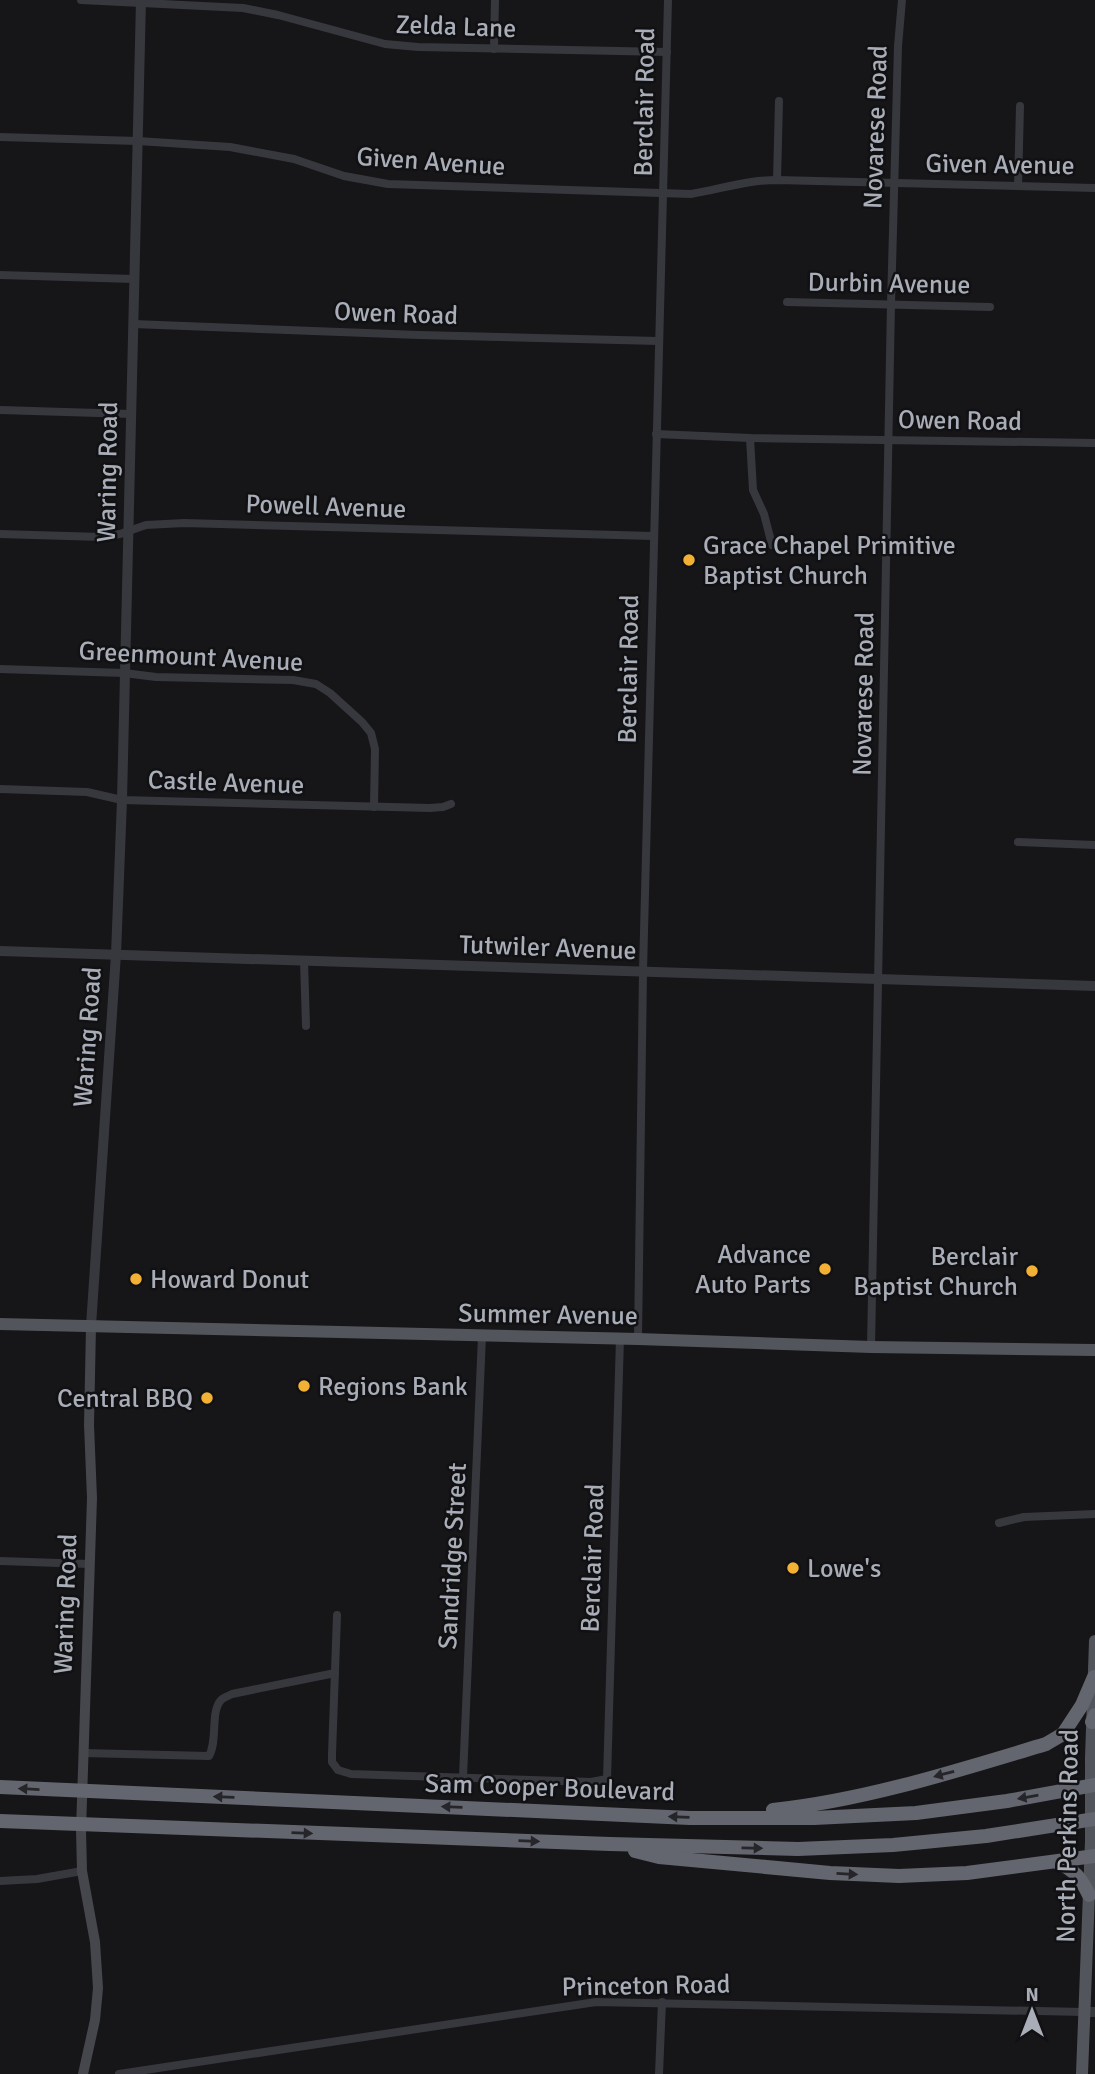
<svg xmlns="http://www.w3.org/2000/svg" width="1095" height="2074" viewBox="0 0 1095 2074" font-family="Signika,sans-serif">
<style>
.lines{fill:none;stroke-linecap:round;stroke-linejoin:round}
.minor{stroke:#37383d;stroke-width:8}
.tertiary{stroke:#37383d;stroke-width:10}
.secondary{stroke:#45474d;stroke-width:10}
.primary{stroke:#53555c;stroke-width:12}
.motorway{stroke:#63666e;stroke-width:14}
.oneway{fill:#26262a}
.poi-dot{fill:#f2b134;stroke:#111113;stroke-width:2.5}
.labels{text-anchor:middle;stroke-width:5;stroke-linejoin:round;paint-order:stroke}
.street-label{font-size:26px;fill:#a8adb8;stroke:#111113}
.poi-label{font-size:26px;fill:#a8adb8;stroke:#111113;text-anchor:start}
</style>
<rect width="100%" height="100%" fill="#161618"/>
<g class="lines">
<g class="minor">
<path d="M81,0L243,8L278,15L385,44L418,47L667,52"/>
<path d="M494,49L495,0"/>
<path d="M0,137L138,141L230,147L294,159L344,176L388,184L691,194C721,189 747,180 777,180L1095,188"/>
<path d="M777,180L779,101"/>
<path d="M1018,186L1020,106"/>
<path d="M0,275L134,279"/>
<path d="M787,302L990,307"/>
<path d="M133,324L419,335L658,341"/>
<path d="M0,410L131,414"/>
<path d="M656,434L750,438L1095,443"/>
<path d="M750,438L753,490L764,514L772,545"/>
<path d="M0,534L101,537L120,534L146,525L184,523L653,536"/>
<path d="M0,669L124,673L156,677L293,680L316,684L330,693L362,722L371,733L375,749L374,807"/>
<path d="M0,789L87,792L122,800L430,808L443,807L451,804"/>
<path d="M1018,842L1095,845"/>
<path d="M304,960L306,1026"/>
<path d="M638,1339L643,971L668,0"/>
<path d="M871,1347L891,304L898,46L902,0"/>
<path d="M999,1523L1024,1517L1095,1514"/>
<path d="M0,1561L89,1564"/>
<path d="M337,1615L332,1754V1762L338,1770L351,1774L591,1782L607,1779L620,1338"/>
<path d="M83,1753L209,1756C218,1740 210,1712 221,1700C224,1697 228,1696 232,1694L335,1673"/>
<path d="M463,1777L482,1336"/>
<path d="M0,1881L37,1879L82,1871"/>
<path d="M119,2074L596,2002L1084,2012"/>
<path d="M659,2074L662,2002"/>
</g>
<g class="tertiary">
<path d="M0,951L1095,986"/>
<path d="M91,1326L116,954L122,800L141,0"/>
<path d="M1084,2012H1095"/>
</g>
<path class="secondary" d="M83,2074L95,2020L98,1988L95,1942L82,1871L81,1830L92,1498L89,1425L91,1326"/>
<g class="primary">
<path d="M0,1324L638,1339L871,1347L1095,1350"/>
<path d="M1082,2074L1091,1841V1758L1095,1641"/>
</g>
<g class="motorway">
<path d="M1092,1722L1095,1715"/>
<path d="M0,1787L690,1818H814L916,1813L1007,1801L1095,1785"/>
<path d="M773,1810C866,1800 956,1771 1046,1744L1063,1734L1082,1705L1094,1677"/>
<path d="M0,1821L610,1844L798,1849L893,1845L986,1836L1095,1819"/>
<path d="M635,1851L659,1857L830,1873L899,1876L967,1873L1095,1856"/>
<path d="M1057,1862C1074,1870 1081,1878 1089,1895"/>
</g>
</g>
<defs><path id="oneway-solid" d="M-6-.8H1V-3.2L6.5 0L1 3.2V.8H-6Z" transform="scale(1.75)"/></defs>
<g class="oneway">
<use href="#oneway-solid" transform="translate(944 1774) rotate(165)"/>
<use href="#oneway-solid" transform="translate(29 1789) rotate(-177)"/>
<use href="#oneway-solid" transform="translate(224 1797) rotate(-178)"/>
<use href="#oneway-solid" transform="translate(1028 1797) rotate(170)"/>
<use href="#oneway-solid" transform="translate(452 1807) rotate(-178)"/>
<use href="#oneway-solid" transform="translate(679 1817) rotate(-178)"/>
<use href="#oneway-solid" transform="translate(302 1833) rotate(2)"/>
<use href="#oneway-solid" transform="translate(529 1841) rotate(2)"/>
<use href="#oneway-solid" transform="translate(752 1848) rotate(1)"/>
<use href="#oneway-solid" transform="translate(847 1874) rotate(3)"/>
</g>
<g class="poi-dot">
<circle cx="689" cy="560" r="7"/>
<circle cx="825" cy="1269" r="7"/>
<circle cx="1032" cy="1271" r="7"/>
<circle cx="136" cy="1279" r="7"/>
<circle cx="304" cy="1386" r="7"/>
<circle cx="207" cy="1398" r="7"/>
<circle cx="793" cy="1568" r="7"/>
</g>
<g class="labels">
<g class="street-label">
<text transform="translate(456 26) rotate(2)" y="9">Zelda Lane</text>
<text transform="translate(644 102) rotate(-89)" y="9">Berclair Road</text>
<text transform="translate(875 127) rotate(-88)" y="9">Novarese Road</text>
<text transform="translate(431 161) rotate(4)" y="9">Given Avenue</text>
<text transform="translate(1000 164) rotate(1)" y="9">Given Avenue</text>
<text transform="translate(889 283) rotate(1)" y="9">Durbin Avenue</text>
<text transform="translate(396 313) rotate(2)" y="9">Owen Road</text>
<text transform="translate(960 420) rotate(1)" y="9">Owen Road</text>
<text transform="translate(107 472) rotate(-89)" y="9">Waring Road</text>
<text transform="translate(326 506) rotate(2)" y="9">Powell Avenue</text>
<text transform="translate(191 656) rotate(3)" y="9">Greenmount Avenue</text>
<text transform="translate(628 669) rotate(-89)" y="9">Berclair Road</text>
<text transform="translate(863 694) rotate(-89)" y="9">Novarese Road</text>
<text transform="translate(226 782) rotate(2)" y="9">Castle Avenue</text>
<text transform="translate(548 947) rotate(2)" y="9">Tutwiler Avenue</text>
<text transform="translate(87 1037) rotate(-86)" y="9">Waring Road</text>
<text transform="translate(548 1314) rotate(1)" y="9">Summer Avenue</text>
<text transform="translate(452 1556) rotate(-87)" y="9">Sandridge Street</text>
<text transform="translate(592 1558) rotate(-88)" y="9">Berclair Road</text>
<text transform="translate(65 1604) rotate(-88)" y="9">Waring Road</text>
<text transform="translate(550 1787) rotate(2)" y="9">Sam Cooper Boulevard</text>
<text transform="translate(1067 1836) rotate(-89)" y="9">North Perkins Road</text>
<text transform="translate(646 1985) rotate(-1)" y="9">Princeton Road</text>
</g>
<g class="poi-label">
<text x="703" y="554">Grace Chapel Primitive<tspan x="703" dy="30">Baptist Church</tspan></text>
<text x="811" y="1263" text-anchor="end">Advance<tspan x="811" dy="30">Auto Parts</tspan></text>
<text x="1018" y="1265" text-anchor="end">Berclair<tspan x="1018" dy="30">Baptist Church</tspan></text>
<text x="150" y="1288">Howard Donut</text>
<text x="318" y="1395">Regions Bank</text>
<text x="193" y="1407" text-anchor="end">Central BBQ</text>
<text x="807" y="1577">Lowe's</text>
</g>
</g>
<g transform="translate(1032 2011)" stroke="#111113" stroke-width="5" paint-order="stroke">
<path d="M0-5L12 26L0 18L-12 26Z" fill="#a8adb8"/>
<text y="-10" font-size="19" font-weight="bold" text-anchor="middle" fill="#a8adb8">N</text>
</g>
</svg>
